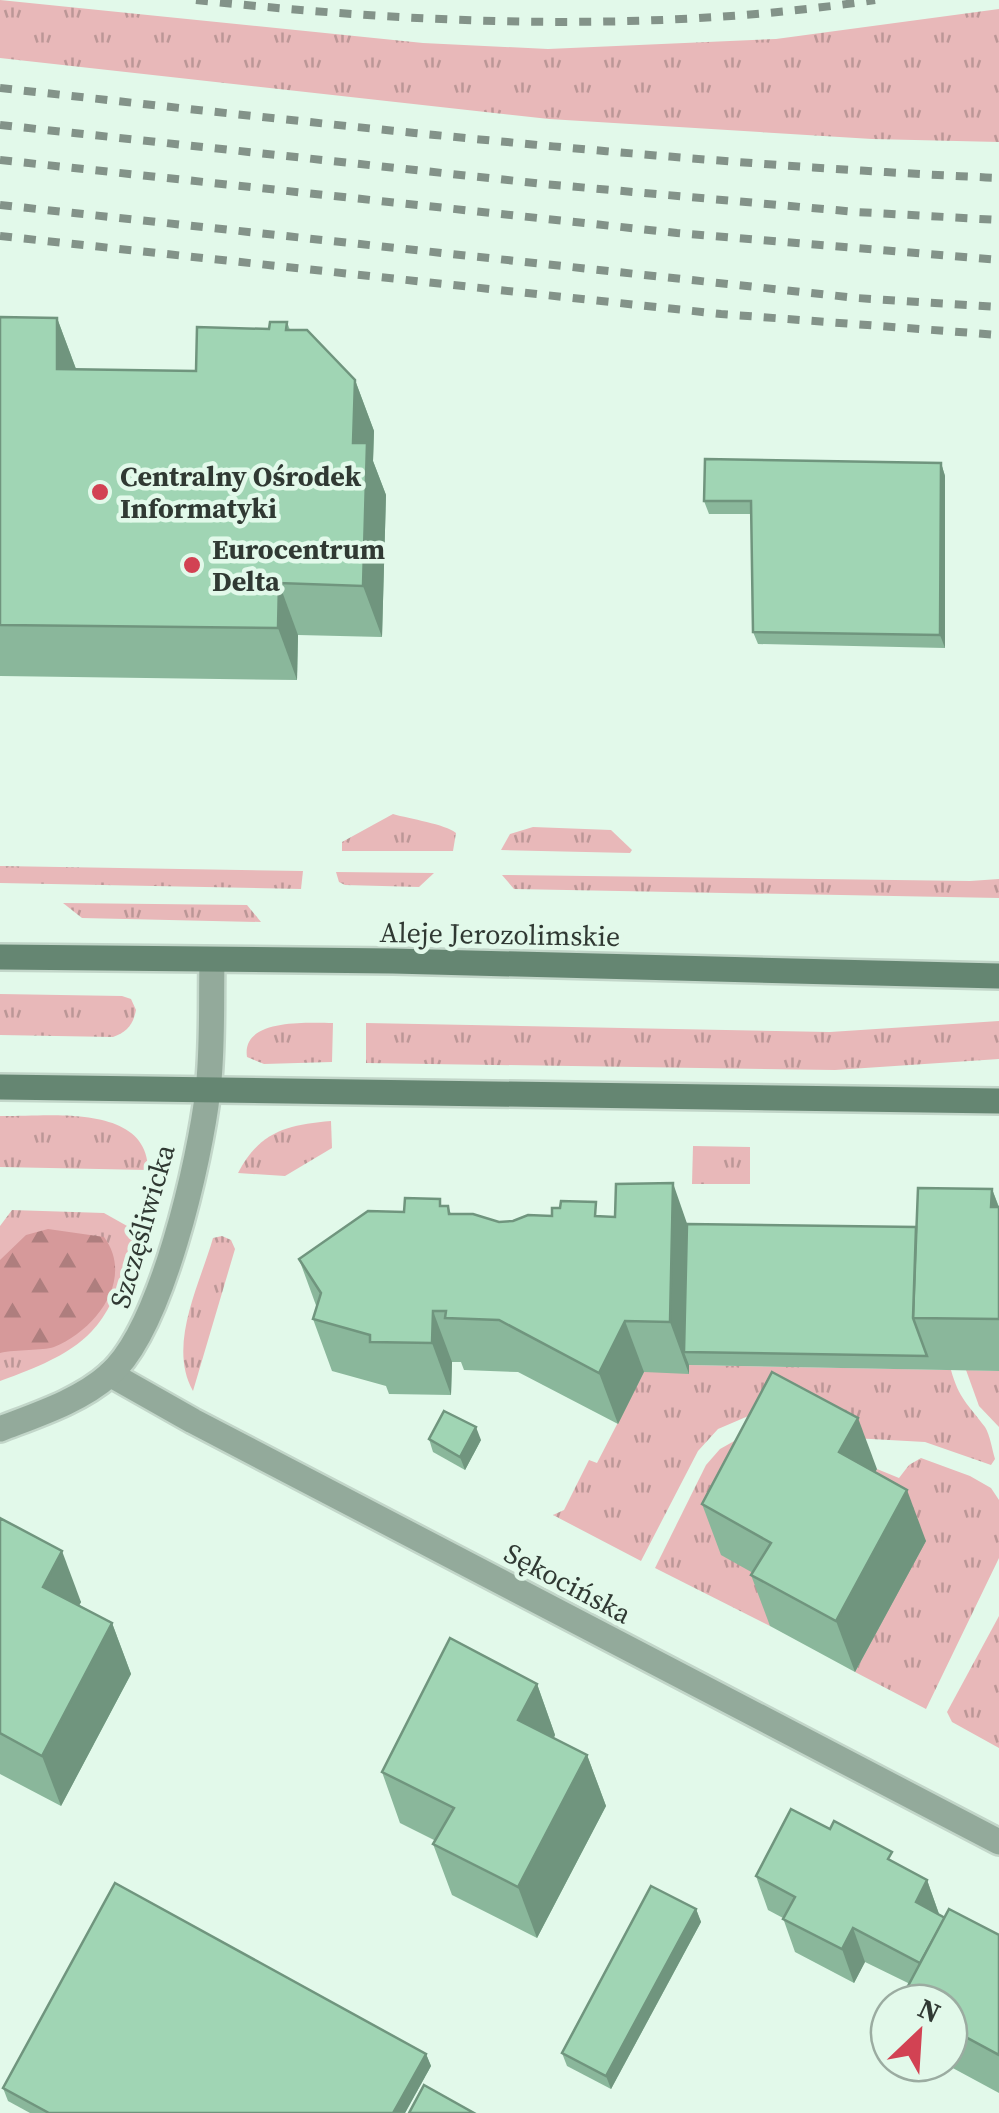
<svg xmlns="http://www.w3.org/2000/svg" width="999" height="2113" viewBox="0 0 999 2113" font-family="'Source Serif 4',serif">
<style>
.grass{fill:url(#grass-tufts)}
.forest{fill:url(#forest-firs)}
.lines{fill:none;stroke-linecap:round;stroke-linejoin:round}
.minor-casing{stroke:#c2d6c9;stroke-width:30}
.tertiary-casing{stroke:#c2d6c9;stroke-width:30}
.secondary-casing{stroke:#c2d6c9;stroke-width:30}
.minor{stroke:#93aa9b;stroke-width:25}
.tertiary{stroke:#93aa9b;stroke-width:25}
.secondary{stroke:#658672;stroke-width:25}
.rail{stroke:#839389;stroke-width:8;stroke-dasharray:12 12;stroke-linecap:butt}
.wall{fill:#8ab79b}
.shaded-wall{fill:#70957e}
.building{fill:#a0d5b4;stroke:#70957e;stroke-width:2.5}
.poi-dot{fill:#d24253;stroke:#e2f9ea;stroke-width:4}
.labels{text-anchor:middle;stroke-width:9;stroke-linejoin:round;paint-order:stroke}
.poi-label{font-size:28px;font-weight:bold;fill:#303933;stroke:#e2f9ea;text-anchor:start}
.street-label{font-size:28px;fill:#303933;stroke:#e2f9ea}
</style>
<defs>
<pattern id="grass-tufts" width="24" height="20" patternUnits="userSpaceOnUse" patternTransform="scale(2.5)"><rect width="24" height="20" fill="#e8b8b9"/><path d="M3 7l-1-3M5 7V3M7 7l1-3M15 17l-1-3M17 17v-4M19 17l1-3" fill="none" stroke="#bc9797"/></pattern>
<pattern id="forest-firs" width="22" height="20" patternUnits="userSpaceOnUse" patternTransform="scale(2.5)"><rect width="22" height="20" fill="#d6999a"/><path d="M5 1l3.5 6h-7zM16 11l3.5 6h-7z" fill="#ae7e7e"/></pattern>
</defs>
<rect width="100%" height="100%" fill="#e2f9ea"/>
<g class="grass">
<path d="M0,0L423,43L548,49L776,39L999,9V142L872,139L549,119L0,58Z"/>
<path d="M393,814C410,819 445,824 456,833L453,851H342V842Z"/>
<path d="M533,827L611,830L632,850L630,853L501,850L510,834Z"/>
<path d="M0,866L303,871L301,889L0,883Z"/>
<path d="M336,872L434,873L419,887L345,885L339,882Z"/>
<path d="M502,875L970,881L999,879V898L514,889Z"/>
<path d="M63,903L247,905L261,922L82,918Z"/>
<path d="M0,994L122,996L131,999L136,1010C133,1025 127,1032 113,1037L0,1035Z"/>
<path d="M999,1021V1059L835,1070L366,1063V1023L830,1032Z"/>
<path d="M333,1023L332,1062L264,1064L247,1057C241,1018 308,1023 333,1023Z"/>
<path d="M0,1116C45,1117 148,1102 148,1170L0,1167Z"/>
<path d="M331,1121L332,1148L285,1176L238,1173C260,1131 287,1125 331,1121Z"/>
<path d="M693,1146L750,1147V1184H692Z"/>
<path d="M12,1210L104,1213L136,1231C110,1326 95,1347 0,1381V1226Z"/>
<path d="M222,1236L231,1240L235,1249L193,1391C167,1345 200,1284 213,1238Z"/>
<path d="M689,1365L951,1370C959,1399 968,1404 985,1427C990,1435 992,1449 995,1459L991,1465L925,1442L853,1438L753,1414L718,1429L698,1451L641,1561L553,1515L564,1510L589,1460L597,1463L644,1372Z"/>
<path d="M966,1370L999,1371V1427L979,1406Z"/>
<path d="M745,1435L789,1594L770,1626L655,1568L706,1465L720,1449Z"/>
<path d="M921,1458L970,1476L991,1488L999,1500V1558L926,1709L855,1672L925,1541L857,1503L877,1469L899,1478L909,1465Z"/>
<path d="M999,1616V1748L952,1722L947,1712Z"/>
</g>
<path class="forest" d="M48,1229L104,1237C135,1279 96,1330 54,1347C42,1351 17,1349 0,1353V1260L26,1235Z"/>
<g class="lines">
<g class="minor-casing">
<path id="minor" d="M110,1374L193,1421L999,1842"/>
</g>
<g class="tertiary-casing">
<path id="tertiary" d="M0,1429C36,1415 80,1401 109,1375C162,1329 200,1160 208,1090C213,1047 211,1003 212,960"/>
</g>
<g class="secondary-casing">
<g id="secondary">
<path d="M0,957L393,961L999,976"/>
<path d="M0,1087L999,1101"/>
</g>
</g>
<use href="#minor" class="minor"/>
<use href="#tertiary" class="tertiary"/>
<use href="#secondary" class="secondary"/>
<g class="rail">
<path d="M196,0C423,24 649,34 875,0"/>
<path d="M0,88C332,125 665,163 999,178"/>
<path d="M0,125L544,184L857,212L999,220"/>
<path d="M0,160L677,233L999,260"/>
<path d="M0,205L857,298L999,307"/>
<path d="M0,236L721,314L999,335"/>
</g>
</g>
<g class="wall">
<path d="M0,317L57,318L76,369L196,371L269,329L287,322L290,330L355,380L374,431L373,461L386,495L382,637L298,635L297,680L0,676Z"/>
<path d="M941,463L945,476V648L758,644L753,632L752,514H709L704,501Z"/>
<path d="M992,1189L999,1207V1371L689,1365V1374L644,1372L618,1424L518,1372L464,1370L461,1362H452L451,1395L389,1394L386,1386L332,1371L313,1319L317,1308L299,1259L404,1212L442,1206H448L451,1214L499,1222L552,1216H601L687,1224L916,1227Z"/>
<path d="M429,1439L481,1440L465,1470L433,1452Z"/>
<path d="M877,1469L875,1472L926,1541L855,1672L770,1626L751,1575L753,1573L721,1555L702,1504Z"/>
<path d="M0,1518L81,1602L79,1605L112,1623L131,1674L61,1806L0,1774Z"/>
<path d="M537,1684L555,1735L554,1738L587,1755L606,1806L537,1938L452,1895L433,1844L436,1841L400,1823L382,1772Z"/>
<path d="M896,1863L927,1880L939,1914L945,1918L999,1935V2093L949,2066L945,2073L926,2063H949V2003L865,1962L854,1983L795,1952L783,1918L768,1910L756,1876Z"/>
<path d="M696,1909L701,1922L611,2089L567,2066L562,2053Z"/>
<path d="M426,2054L431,2066L405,2113H30L8,2101L3,2088Z"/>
</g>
<g class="shaded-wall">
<path d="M57,318L76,369H57Z"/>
<path d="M355,380L374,431L373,461L386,495L382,637L363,586L353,443Z"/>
<path d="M941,463L945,476V648L940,635Z"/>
<path d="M279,583L298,635L297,680L278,628Z"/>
<path d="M673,1183L691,1235L684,1352L689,1365V1374L670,1322Z"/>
<path d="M992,1189L999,1208L991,1207Z"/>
<path d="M433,1311L452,1362L451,1395L432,1343Z"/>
<path d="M625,1321L644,1372L618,1424L599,1373Z"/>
<path d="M858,1418L877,1469L857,1503L839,1452Z"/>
<path d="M476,1427L481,1440L465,1470L460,1457Z"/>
<path d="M907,1490L926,1541L855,1672L836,1621Z"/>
<path d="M62,1551L81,1602L62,1638L43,1587Z"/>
<path d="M112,1623L131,1674L61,1806L42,1756Z"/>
<path d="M537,1684L555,1735L537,1771L518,1720Z"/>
<path d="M587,1755L606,1806L537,1938L518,1887Z"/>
<path d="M927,1880L939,1914L916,1902Z"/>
<path d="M696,1909L701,1922L611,2089L606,2076Z"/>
<path d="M853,1928L865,1962L854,1983L842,1949Z"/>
<path d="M426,2054L431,2066L405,2113H393Z"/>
<path d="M941,2063H948L949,2066L945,2073Z"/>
</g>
<g class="building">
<path d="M0,317L57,318V369L196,371L197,327L269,329L270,322H287L286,330H307L355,380L353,443H367L363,586L279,583L278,628L0,625Z"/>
<path d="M705,459L941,463L940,635L753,632L751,501H704Z"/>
<path d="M673,1183L670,1322L625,1321L599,1373L499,1320L445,1318L446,1311H433L432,1343L370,1342V1335L313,1319L321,1293L299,1259L368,1211L404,1212L405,1198L440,1199V1206H448L449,1214H473L499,1222L513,1221L528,1215L552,1216V1208H560L561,1201L596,1202L595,1216L615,1217L616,1184Z"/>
<path d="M918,1188L992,1189L991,1207H999V1319L913,1318Z"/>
<path d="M687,1224L916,1227L913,1318L927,1356L684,1352Z"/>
<path d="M772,1372L858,1418L839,1452L907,1490L836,1621L751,1575L771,1543L702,1504Z"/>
<path d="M444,1411L476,1427L460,1457L429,1439Z"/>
<path d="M0,1518L62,1551L43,1587L112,1623L42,1756L0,1733Z"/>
<path d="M450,1638L537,1684L518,1720L587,1755L518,1887L433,1844L454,1808L382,1772Z"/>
<path d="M791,1809L830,1829L834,1821L892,1852L888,1859L927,1880L916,1902L945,1918L920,1963L853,1928L842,1949L783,1919L795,1897L756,1876Z"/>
<path d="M115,1883L426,2054L393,2113H49L3,2088Z"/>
<path d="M651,1886L696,1909L606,2076L562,2053Z"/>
<path d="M949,1909L999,1935V2055L949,2028V2003H899Z"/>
<path d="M424,2085L474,2113H409Z"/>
</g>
<g class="poi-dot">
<circle cx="100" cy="492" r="10"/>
<circle cx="192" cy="565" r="10"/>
</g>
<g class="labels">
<g class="poi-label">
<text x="120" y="486">Centralny Ośrodek<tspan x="120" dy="32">Informatyki</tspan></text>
<text x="212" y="559">Eurocentrum<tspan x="212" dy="32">Delta</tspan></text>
</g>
<g class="street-label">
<text transform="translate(500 934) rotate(1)" y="10">Aleje Jerozolimskie</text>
<text transform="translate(142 1226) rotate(-74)" y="10">Szczęśliwicka</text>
<text transform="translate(568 1583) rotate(28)" y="10">Sękocińska</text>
</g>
</g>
<g transform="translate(919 2033) rotate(25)"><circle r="48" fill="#e2f9ea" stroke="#9baca1" stroke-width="2.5"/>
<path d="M0-8L18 38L0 25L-18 38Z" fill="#d24253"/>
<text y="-15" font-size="28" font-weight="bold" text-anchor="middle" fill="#303933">N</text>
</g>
</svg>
